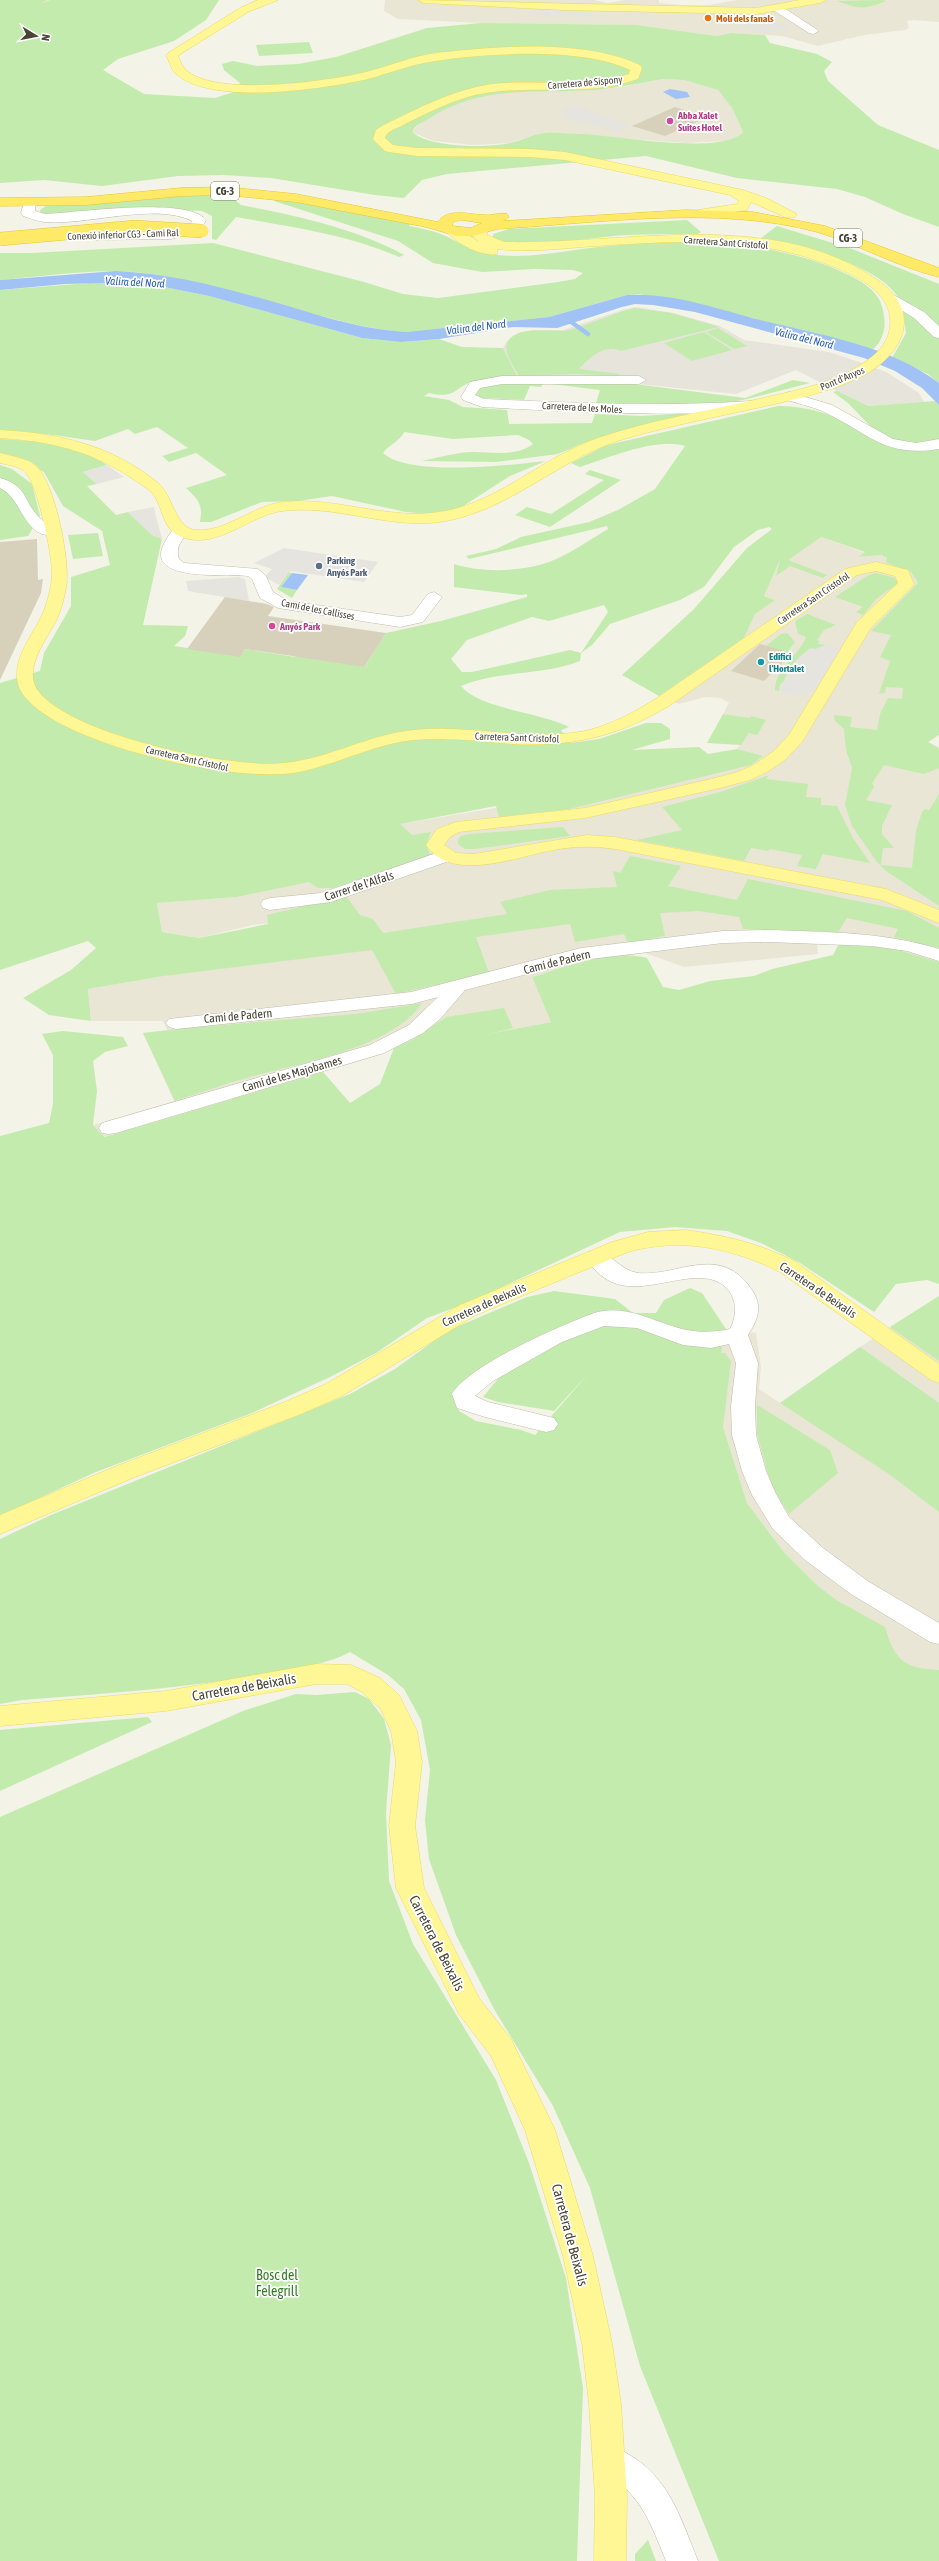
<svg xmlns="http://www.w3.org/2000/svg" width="939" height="2561" viewBox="0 0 939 2561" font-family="'Asap Condensed',sans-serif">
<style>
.residential{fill:#e9e6d5}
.industrial{fill:#e7e4dc}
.green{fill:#c3ebae;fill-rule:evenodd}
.parking{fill:#e5e4df}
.water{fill:#a1c2f4}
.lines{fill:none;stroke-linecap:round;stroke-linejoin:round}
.stream{stroke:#a1c2f4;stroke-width:4.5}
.building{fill:#d7d1bc}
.minor-casing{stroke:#c0bda9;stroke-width:1}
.major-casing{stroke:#eadb60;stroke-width:1}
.highway-casing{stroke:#e5c630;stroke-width:1}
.minor{fill:#fff;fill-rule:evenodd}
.major{fill:#fff696;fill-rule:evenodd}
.highway{fill:#ffea68;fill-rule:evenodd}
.highway-bridge-casing{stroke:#e5c630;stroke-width:14;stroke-linecap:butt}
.highway-bridge{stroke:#ffea68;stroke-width:13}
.food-dot{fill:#e8710a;stroke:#fff;stroke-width:1.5}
.hotel-dot{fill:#d1479c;stroke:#fff;stroke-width:1.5}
.service-dot{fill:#5c6f8a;stroke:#fff;stroke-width:1.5}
.culture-dot{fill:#0f9aa8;stroke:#fff;stroke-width:1.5}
.labels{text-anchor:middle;stroke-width:3.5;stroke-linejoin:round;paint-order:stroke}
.far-food-label{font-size:10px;font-weight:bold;fill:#c56008;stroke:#fff;text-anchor:start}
.far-street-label{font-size:10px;fill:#484436;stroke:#fff}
.far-hotel-label{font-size:10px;font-weight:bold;fill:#b23c85;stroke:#fff;text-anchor:start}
.far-service-label{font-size:10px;font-weight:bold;fill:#4e5e75;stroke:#fff;text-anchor:start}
.far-culture-label{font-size:10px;font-weight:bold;fill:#0d838f;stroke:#fff;text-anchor:start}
.shield{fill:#fff;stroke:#7f7c72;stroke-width:1}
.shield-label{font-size:11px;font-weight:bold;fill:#484436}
.far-water-label{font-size:11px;font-style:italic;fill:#2960ba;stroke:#fff}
.street-label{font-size:12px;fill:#484436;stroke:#fff}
.near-street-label{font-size:14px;fill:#484436;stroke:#fff}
.near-park-label{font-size:14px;fill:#357d25;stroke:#fff}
</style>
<rect width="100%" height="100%" fill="#f4f3e7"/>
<g class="residential">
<path d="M385,0H594L608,3L625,0H659V3L682,5H709L738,0H939V22L912,20L907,21L909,28L905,30L864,35L818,46L782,36L730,33L717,36L637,25L481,23L398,19L384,11Z"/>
<path d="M663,79L684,80L718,90L732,108L743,132L733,140L726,141L686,143L544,133L509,143L474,145L434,141L411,132L422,122L439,112L462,101L490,93L617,88Z"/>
<path d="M810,533L865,553L860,557L882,555L887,558L886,563L911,572L918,583L896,660L935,738L928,742L939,748V794L929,810L912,868L881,866L939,905V962L892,948L817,944L818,954L684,967L645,953L591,961L532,977L551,1022L468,1038L446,1017L412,1040L380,1055L323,1072L350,1103L227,1099L103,1137L93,1125L174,1101L143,1033L167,1030L163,1021H91L88,989L164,976L335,917L252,925L199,938L162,932L157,903L237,897L312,881L400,824L751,765L762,757L737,749L749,733L757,734L765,721L723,714L729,703L721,698L705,697L679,704L659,696L744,638L754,614L775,600L764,596L782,556Z"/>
<path d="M939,1296V1766L838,1601L818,1586L783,1551L747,1503L723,1427L665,1432L657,1398L669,1358L721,1353L726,1329L756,1333L761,1367L759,1389L780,1403L860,1347Z"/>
</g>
<path class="industrial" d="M636,307L673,313L720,326L744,340L829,352L859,362L886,372L919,393L924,402L866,406L796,370L736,394L618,382L520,383L503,348L506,342L518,333L532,330H563L622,310Z"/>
<g class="green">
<path d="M0,0H48L39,4L50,0H219L206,20L174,41L118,59L103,70L144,94L215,98L237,91L240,83L224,70L222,64L233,61L257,66L298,64L336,57L427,28L481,23L637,25L717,36L730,33L765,35L770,43L817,54L832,62L824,71L828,81L878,125L939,150V227L903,214L865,197L837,189L737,178L646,156L447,174L422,180L404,198L375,195L271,178L223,175L178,176L102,186L44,180L0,183ZM663,79L684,80L718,90L732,108L743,132C723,156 613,135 581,134C569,134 557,132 545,133C533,134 521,141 510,143C487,148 430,148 412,132C415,125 422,123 428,119C483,84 533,94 594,90C618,88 640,83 663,79Z"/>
<path d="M883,0L886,1C864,10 859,9 837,1Z"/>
<path d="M309,42L313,53L259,56L256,45Z"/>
<path d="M206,194L229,195L241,205C296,216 355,228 404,255L399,257C347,234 291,227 236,217L216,240L212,239V216L202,211L122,208L49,215L41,214L40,210L46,206Z"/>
<path d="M275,200C320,203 365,217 410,223L409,226C419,228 430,230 441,234C459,242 476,253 497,255C533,259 572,249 608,246C682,238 762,240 831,267C847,274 872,284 880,301C887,319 887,338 872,350L713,308L639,294L627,295L549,317L406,332C373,330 345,322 314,314C262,300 210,284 157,275C107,266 51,276 0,280V253H32L213,243L364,282L403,294L438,298L558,282L575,279L583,273L573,270L534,269L482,272L433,263L398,241L274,201Z"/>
<path d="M687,220L701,232L698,234C674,234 651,234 627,235C599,236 514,252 493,238V234L509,229Z"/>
<path d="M777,226L852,249L939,284V383L928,374L892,358L906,333C904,323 904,305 898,297C876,263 799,247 761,238Z"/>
<path d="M139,282L209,296L362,338L401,342L439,339L462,347L503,348L517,376C504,377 491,378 479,380C453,385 459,400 429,393L424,396L449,400L463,407L507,410L509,424L592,423L595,414L641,416L705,412L627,429L581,444L558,454L496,462L422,461C437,458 454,453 470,452C491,451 514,458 533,444L529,440L518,435L453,439L404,432C402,439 389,445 383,453C408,477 512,465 546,461L510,476L457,510L429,514L406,512L332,496L298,501L262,502L211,522H200C203,505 199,500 186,488L227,475L196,453L169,462L162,456L188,448L157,427L135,434L128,429L95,441L46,434L0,431V290L89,283Z"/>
<path d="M635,308L672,313L719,327L621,351C604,344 590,357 579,369L620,374L619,376L573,374L519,376C515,368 503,352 507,343C515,326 547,331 562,331C580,330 613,312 635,308Z"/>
<path d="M718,328L747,346L734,349L706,332Z"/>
<path d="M704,332L732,350L692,361L664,343Z"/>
<path d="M793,380L810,383L743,400L717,404L596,403L600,390L543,383L541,387L530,386L524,400L482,398L474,395L482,386L493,384L519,382H618L745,398Z"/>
<path d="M837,391L868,406L935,401L939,405V735L928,742L939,748V768L924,774L884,765L872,783L874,787L866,800L892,805L882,826V834L894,848H883L881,865L912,868L916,831L922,812L925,809L929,810L939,794V906L886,871L877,862L852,826L845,805L852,768L846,750L844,729L835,721L834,715L852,717L850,727L877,730L880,714L888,698L902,699L903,688L886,687L885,693L879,694L890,661L880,657L891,635L871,631L918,583L911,572L886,563L887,558L882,555L859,557L865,552L821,537L788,560L827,575L823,578L790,566L776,576L780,560L764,596L775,600L755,614L744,638L659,696L622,675L693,610L747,548L772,529L769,527L758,530L734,547L704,587L680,600L610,624L592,645L581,653L580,661C542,676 499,670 461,686C479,709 541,712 569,727L561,730L571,743L599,739L646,723H661L670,729V739L632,750L699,747L708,754L737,749L763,756L751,765L569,809L499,817L496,806L400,824L412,835L431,832L426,845L430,854L423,859L333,888H318L309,882L237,897L157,903L162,932L199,938L268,924L267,915L346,896L360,915L373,919L383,933L507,914L500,902L550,890L617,887L613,871L620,873L630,856L681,866L668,886L737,900L748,879L907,911L939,928V948L894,937L898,929L847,918L837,934L743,929L739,917L699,911L660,913L665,936L628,943L624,934L575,942L570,924L476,937L489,973L396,994L372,950L164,976L88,989L91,1021L49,1015L23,998L71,970L96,948L88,941L0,970V683L40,671L44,653L71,606V577L110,565L102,531L63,506L44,472L29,464L0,455V439C36,441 77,442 107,465L83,472L97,484L87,486L116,515L128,512L152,535L162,539L143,625L188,626L185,636L174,646L240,656L245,649L295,657L303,647L364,667L386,633L441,621L527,597V594L521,595L454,587V564C483,573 520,572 549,562C570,554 589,540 608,529L607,526L469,559L466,556L496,549L521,537L589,522L618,510L655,489L685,446C657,437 608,458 580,467L571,463L607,445L778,406C811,405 842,420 873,429L848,403L833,392ZM604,605L608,612L581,653L570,650L472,672H462L451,659L467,640L532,617L549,621Z"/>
<path d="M0,465L12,469L32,484L40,516L28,536L0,540Z"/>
<path d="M590,470L621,480L550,527L515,515L527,507L551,514L604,480L585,474Z"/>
<path d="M98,533L103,556L73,559L68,535Z"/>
<path d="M289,572L292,573L281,587L297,590L292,598L277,589Z"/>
<path d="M875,573L892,577L898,581L897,584L876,599L863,615L856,612L863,607L835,597L867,576Z"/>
<path d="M807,614L836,625L824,630L817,640L819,641L818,644L825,645L816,649L780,685L779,691L775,690C775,668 799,656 806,637L798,634L795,621Z"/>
<path d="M787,633L795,642L787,652L766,646L781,634Z"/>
<path d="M723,714L750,718L751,716L766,720L757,735L749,733L741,745L707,743Z"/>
<path d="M769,775L766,779L808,784L806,797L821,798V805L837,806L853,838L870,863L823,854L816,869L797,866L802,855L770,849L768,851L751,848L744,861L637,840L682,830L662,807L724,791Z"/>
<path d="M563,827L570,836L474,849H465L458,844V840L461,836L469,834Z"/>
<path d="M839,944L892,948L939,962V1284L927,1280L896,1284L874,1312L800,1263L761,1243L727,1231L675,1227L620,1232L470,1302L427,1318L376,1353L330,1377L252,1413L96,1472L0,1516V1136L49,1123L53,1104V1055L42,1034L63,1031L123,1037L128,1046L105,1052L93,1061L97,1091L93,1125L104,1137L323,1072L350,1103L380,1084L394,1048L412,1040L446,1017L504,1008L513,1028L488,1034L551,1022L532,977C568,967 611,948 647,958L663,987L679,990L710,981L754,976L772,969L833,955Z"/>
<path d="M422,1003C393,1048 299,1063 250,1077C224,1084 200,1093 175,1101L143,1033L197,1027L356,1014Z"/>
<path d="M690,1288L702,1293L726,1329L721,1353H725L731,1361L723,1427L747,1503L783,1551L818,1586L838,1601L885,1627C895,1661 904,1668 939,1670V2561H719L640,2366L590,2188L553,2106L494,2009L456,1935L429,1859L425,1820L430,1770L421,1720L404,1689L388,1675L350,1652C329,1664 303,1666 280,1671C195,1688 109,1693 22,1700L0,1704V1539L51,1515L350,1394L395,1369L449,1330L527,1297L554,1291L615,1299L633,1313H656L664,1300ZM505,1370L483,1397L498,1402L554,1411L588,1374L535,1435L521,1430L476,1421L459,1411L454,1397C464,1373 482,1373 505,1370Z"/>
<path d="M939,1296V1361L890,1327Z"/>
<path d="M860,1347L939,1403V1512L889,1474L780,1403Z"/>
<path d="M757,1405L830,1450L838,1473L789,1514L772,1488L757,1434Z"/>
<path d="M355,1692L369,1699L384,1719L391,1745L386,1813L389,1881L413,1944L496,2080L529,2163L566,2278L583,2388L577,2561H0V1817L243,1711L296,1694L316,1695Z"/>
<path d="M148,1717L152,1722L0,1791V1730Z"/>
<path d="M648,2540L656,2561H635V2554Z"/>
</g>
<g class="parking">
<path d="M533,9L589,10L592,17L525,16Z"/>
<path d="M781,22L789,28L765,34L742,26L752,23L759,25Z"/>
<path d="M585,107L588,111L628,124L619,131L565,119L563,108Z"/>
<path d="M107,465L124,477L97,484L83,472Z"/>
<path d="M154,507L156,517L162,539L152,535L128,512Z"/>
<path d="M284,548L378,562L364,582L290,571L279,585L265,577L272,569L254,563Z"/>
<path d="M239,577L245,579L249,601L188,591L186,581Z"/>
<path d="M825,645L840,648L819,688L798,697L779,691L792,664L810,648L816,649Z"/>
</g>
<g class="water">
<path d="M670,89L687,92L690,97L676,99L663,92Z"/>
<path d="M116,271C188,274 259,298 328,318C354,325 378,330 406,332L549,317L627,295C671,292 718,309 760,320C820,335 889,345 939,383V405L922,388L895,371L864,358L695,312L653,305L635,304L622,307L557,328L513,327L439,339L401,342L362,338L209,296L139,282L65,284L0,290V280Z"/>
<path d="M292,573L308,575L297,590L281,587Z"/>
</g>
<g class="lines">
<path class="stream" d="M567,319L588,334"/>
</g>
<g class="building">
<path d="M675,107L708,117L665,136L632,126Z"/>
<path d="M37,539L38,580L43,579L41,593L0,680V542Z"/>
<path d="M225,597L267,604L274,607L268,616L386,633L364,667L245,649L240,657L187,649Z"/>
<path d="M760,644L792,653L764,681L731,671Z"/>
</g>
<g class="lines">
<g class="minor-casing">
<g id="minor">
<path d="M777,5L781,6L819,31L813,34L809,33L773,10V6Z"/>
<path d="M30,198L36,202L35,211L45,214C74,213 189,196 206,220L200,231L171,239L84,240L77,236L79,233L170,231L190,225L192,221C156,202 85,226 44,222C37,221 30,218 23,216L21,213L24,202Z"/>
<path d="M890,293L924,312L939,326V338L934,337L914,318L885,300L883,297Z"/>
<path d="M502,376H639L646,380L639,384H502L480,388L475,395L484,399C573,403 662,407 751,401L758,405C747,422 515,409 482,407L463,400L461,397L470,382Z"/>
<path d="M789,392L832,405L893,439L916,443L939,439V449C883,458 868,432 822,411C810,406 796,403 784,399L782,396Z"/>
<path d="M0,478C29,486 23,503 41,519C47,525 56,525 60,531L58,534C24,543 23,498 0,488Z"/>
<path d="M181,526L189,531C182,541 175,546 179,559L184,563L258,569L266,576L273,592L288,601L400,617L412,615L428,594L434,592L442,597L423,622L400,627L278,608L260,598L252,579L248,576C229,573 139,584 166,540C170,533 173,528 181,526Z"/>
<path d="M445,850L452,852L454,856L452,860L331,902L270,910L263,908L261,904L263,900L270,898L321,893Z"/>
<path d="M769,930C827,932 884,932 939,949V961L907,951L872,946L769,942L723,943L582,960L465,990L440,1019L423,1033L384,1053L116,1133L109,1134L102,1133L99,1128L102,1123L370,1045L409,1025L438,997L412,1004L176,1029L169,1027L166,1023L169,1019L411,992L581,948L723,931Z"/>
<path d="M596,1250C612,1254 620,1270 638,1273C678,1277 720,1242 752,1290C763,1306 758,1320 748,1335L758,1363L755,1406L756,1435L766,1471L776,1494L789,1517L823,1548L869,1582L939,1623V1644L930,1642L851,1594L805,1560L773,1529L752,1495L742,1471L732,1435L731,1406L736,1363L729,1344L711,1348L683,1345L637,1328L604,1326L562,1342L493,1381L475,1396L488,1402L554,1418L558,1424L554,1430L546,1432L485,1417L457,1408L452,1394C470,1364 560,1326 594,1313C628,1303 656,1324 687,1330C702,1333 715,1332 730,1329C743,1304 730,1278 700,1278C658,1278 617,1307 585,1257L588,1252Z"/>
<path d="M609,2445C666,2467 677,2509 698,2561H666C655,2534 645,2505 623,2486C610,2475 600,2477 593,2460L598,2449Z"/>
</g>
</g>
<g class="major-casing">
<g id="major">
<path d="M258,0H278L248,12L182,53L178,56C180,60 182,66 185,69C213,98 329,81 366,72C390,66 412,56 436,53C498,46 584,39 640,65L642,68L638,79C591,96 542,86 493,92C462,95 434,110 407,123C401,127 387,130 385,138L393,145L417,148L530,149L565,152L743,190L766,198L797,214L795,217H785L751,202L747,210L703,217L696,213L698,210L737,204L739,201L730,195L565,160L530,157L417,156L389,152L385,151L373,139L376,130L382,126C417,109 452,90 492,84C537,79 585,89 629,74L630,70C582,47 487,53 435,61C412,64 390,73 368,79C324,89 212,106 176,74C171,70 169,60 166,55L168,53L240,8Z"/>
<path d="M418,0L756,8L800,0H826L820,3L756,14L562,10L424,3Z"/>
<path d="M481,226L486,227L487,235L504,242C622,245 767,208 873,277C889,287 904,302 904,322C904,344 886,362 868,373C841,388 809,396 779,403C728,415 675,424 624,439C559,458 509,512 440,522C387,529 335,504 282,511C247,516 216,552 179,536C162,528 163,507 153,494C147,487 137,482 130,477C89,450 48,441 0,438V430C58,433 112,445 158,483C173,495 175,529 196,530C224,533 254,505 283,502C337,496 391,522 445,511C502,500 544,456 598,438C651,420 708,411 763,398C799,390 839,382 869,359C883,349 892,335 890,317C887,287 846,271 821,262C750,236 671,241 597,246C564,248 530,253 497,249V254C482,257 455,243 446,231L448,228H458L479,242L473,236L476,227Z"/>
<path d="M0,453C11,456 26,458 35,465C55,481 71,564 66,588C64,599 61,610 57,619C47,639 21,670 39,692C73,735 230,769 284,763C329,759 369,734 414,730C471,724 529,742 585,731C611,725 635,712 657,698L845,569L876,562L908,570L914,584L912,587L870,629L802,742L786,759L767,772L750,780L720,788L585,818L459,832L450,837L444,845L456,853L474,854L587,835L615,837L886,889L939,910V923L882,900L615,849C594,846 575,846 554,850C517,856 453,884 426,845L437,829L456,822L585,808L711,779L738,772L755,764L774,751L789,735L857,622L898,583L895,576L876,571L857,575L669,706C616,737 573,747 512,744C479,741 446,737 413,740C374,744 338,764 299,772C238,784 81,748 34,706C24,697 16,688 17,674C17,649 39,628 46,605C49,595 52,584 52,573C52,554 38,486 26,473C20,466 8,465 0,463Z"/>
<path d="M686,1230C727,1236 758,1243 796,1262L939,1364V1383L931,1380L780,1272C732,1248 681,1237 628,1252L476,1315L342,1396L301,1414L135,1477L0,1534V1515L119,1465L285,1402L326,1384L460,1305L612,1242L648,1232Z"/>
<path d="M316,1664L351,1665L380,1678L399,1695L417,1731L422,1762L415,1826L424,1888L479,1998L511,2039L555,2130L593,2256L612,2343L621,2404L627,2497L626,2561H594L595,2497L589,2404L582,2343L563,2256L525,2130L491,2056L459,2014L396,1888L389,1826L396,1762L391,1731L380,1708L362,1692L347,1684H316L166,1711L0,1726V1706L166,1691Z"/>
</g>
</g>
<g class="highway-casing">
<path id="highway" d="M226,187L296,194L438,222C448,207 470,215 485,215C492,216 499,212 507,214L509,217L503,221L685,210L753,212L825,226L939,268V277C897,267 858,244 817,232C718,205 599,223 497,229L473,236H457L426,227L296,202L226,195L181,196L86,205L0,206V198L86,197L181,188ZM462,220L482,223L471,228L452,226L453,222Z"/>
</g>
<use href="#minor" class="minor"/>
<use href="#major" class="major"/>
<use href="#highway" class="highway"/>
<g class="highway-bridge-casing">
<path id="highway-bridge" d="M0,239L135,227L202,231"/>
</g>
<use href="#highway-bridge" class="highway-bridge"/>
</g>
<circle class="food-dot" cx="708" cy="18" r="4"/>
<g class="hotel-dot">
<circle cx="670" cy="121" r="4"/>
<circle cx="272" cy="626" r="4"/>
</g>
<circle class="service-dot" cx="319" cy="566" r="4"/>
<circle class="culture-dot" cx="761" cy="662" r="4"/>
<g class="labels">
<g class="far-food-label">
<text x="716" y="22">Molí dels fanals</text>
</g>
<g class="far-street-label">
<text transform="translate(585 82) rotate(-5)" y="4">Carretera de Sispony</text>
<text transform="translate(123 234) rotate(-2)" y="4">Conexió inferior CG3 - Cami Ral</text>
<text transform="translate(726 242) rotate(4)" y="4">Carretera Sant Cristofol</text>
<text transform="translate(842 378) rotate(-23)" y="4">Pont d'Anyos</text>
<text transform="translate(582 407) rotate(3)" y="4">Carretera de les Moles</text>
<text transform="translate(813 598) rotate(-34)" y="4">Carretera Sant Cristofol</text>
<text transform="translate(318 609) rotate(11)" y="4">Camí de les Callisses</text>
<text transform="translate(517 737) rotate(2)" y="4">Carretera Sant Cristofol</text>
<text transform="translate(187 758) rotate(13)" y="4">Carretera Sant Cristofol</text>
</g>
<g class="far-hotel-label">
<text x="678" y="119">Abba Xalet<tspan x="678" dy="12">Suites Hotel</tspan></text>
<text x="280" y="630">Anyós Park</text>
</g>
<g class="far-service-label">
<text x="327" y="564">Parking<tspan x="327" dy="12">Anyós Park</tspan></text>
</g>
<g class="far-culture-label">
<text x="769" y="660">Edifici<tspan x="769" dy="12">l'Hortalet</tspan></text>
</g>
<g class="shield">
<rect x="211" y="182" width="28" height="18" rx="3"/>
<rect x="834" y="229" width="28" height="18" rx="3"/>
</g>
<g class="shield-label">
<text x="225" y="195">CG-3</text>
<text x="848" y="242">CG-3</text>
</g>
<g class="far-water-label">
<text transform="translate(135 282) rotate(3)" y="4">Valira del Nord</text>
<text transform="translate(476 327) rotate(-7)" y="4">Valira del Nord</text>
<text transform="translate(804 338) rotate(14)" y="4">Valira del Nord</text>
</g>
<g class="street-label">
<text transform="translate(359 886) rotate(-18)" y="4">Carrer de l'Alfals</text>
<text transform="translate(557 962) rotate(-14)" y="4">Camí de Padern</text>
<text transform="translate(238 1016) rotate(-5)" y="4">Camí de Padern</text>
<text transform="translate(292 1074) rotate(-16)" y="4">Camí de les Majobames</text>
<text transform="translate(818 1290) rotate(34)" y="4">Carretera de Beixalis</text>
<text transform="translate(484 1305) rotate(-24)" y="4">Carretera de Beixalis</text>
</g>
<g class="near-street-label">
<text transform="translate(244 1687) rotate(-10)" y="5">Carretera de Beixalis</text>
<text transform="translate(437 1943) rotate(63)" y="5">Carretera de Beixalis</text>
<text transform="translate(570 2235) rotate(75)" y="5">Carretera de Beixalis</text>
</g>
<g class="near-park-label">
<text x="277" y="2280">Bosc del<tspan x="277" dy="16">Felegrill</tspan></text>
</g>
</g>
<g transform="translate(36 36) rotate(100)" stroke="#ffffff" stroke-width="3" paint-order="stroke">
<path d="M0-3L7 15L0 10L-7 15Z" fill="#484436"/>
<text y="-6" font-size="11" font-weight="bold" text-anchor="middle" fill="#484436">N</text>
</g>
</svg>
